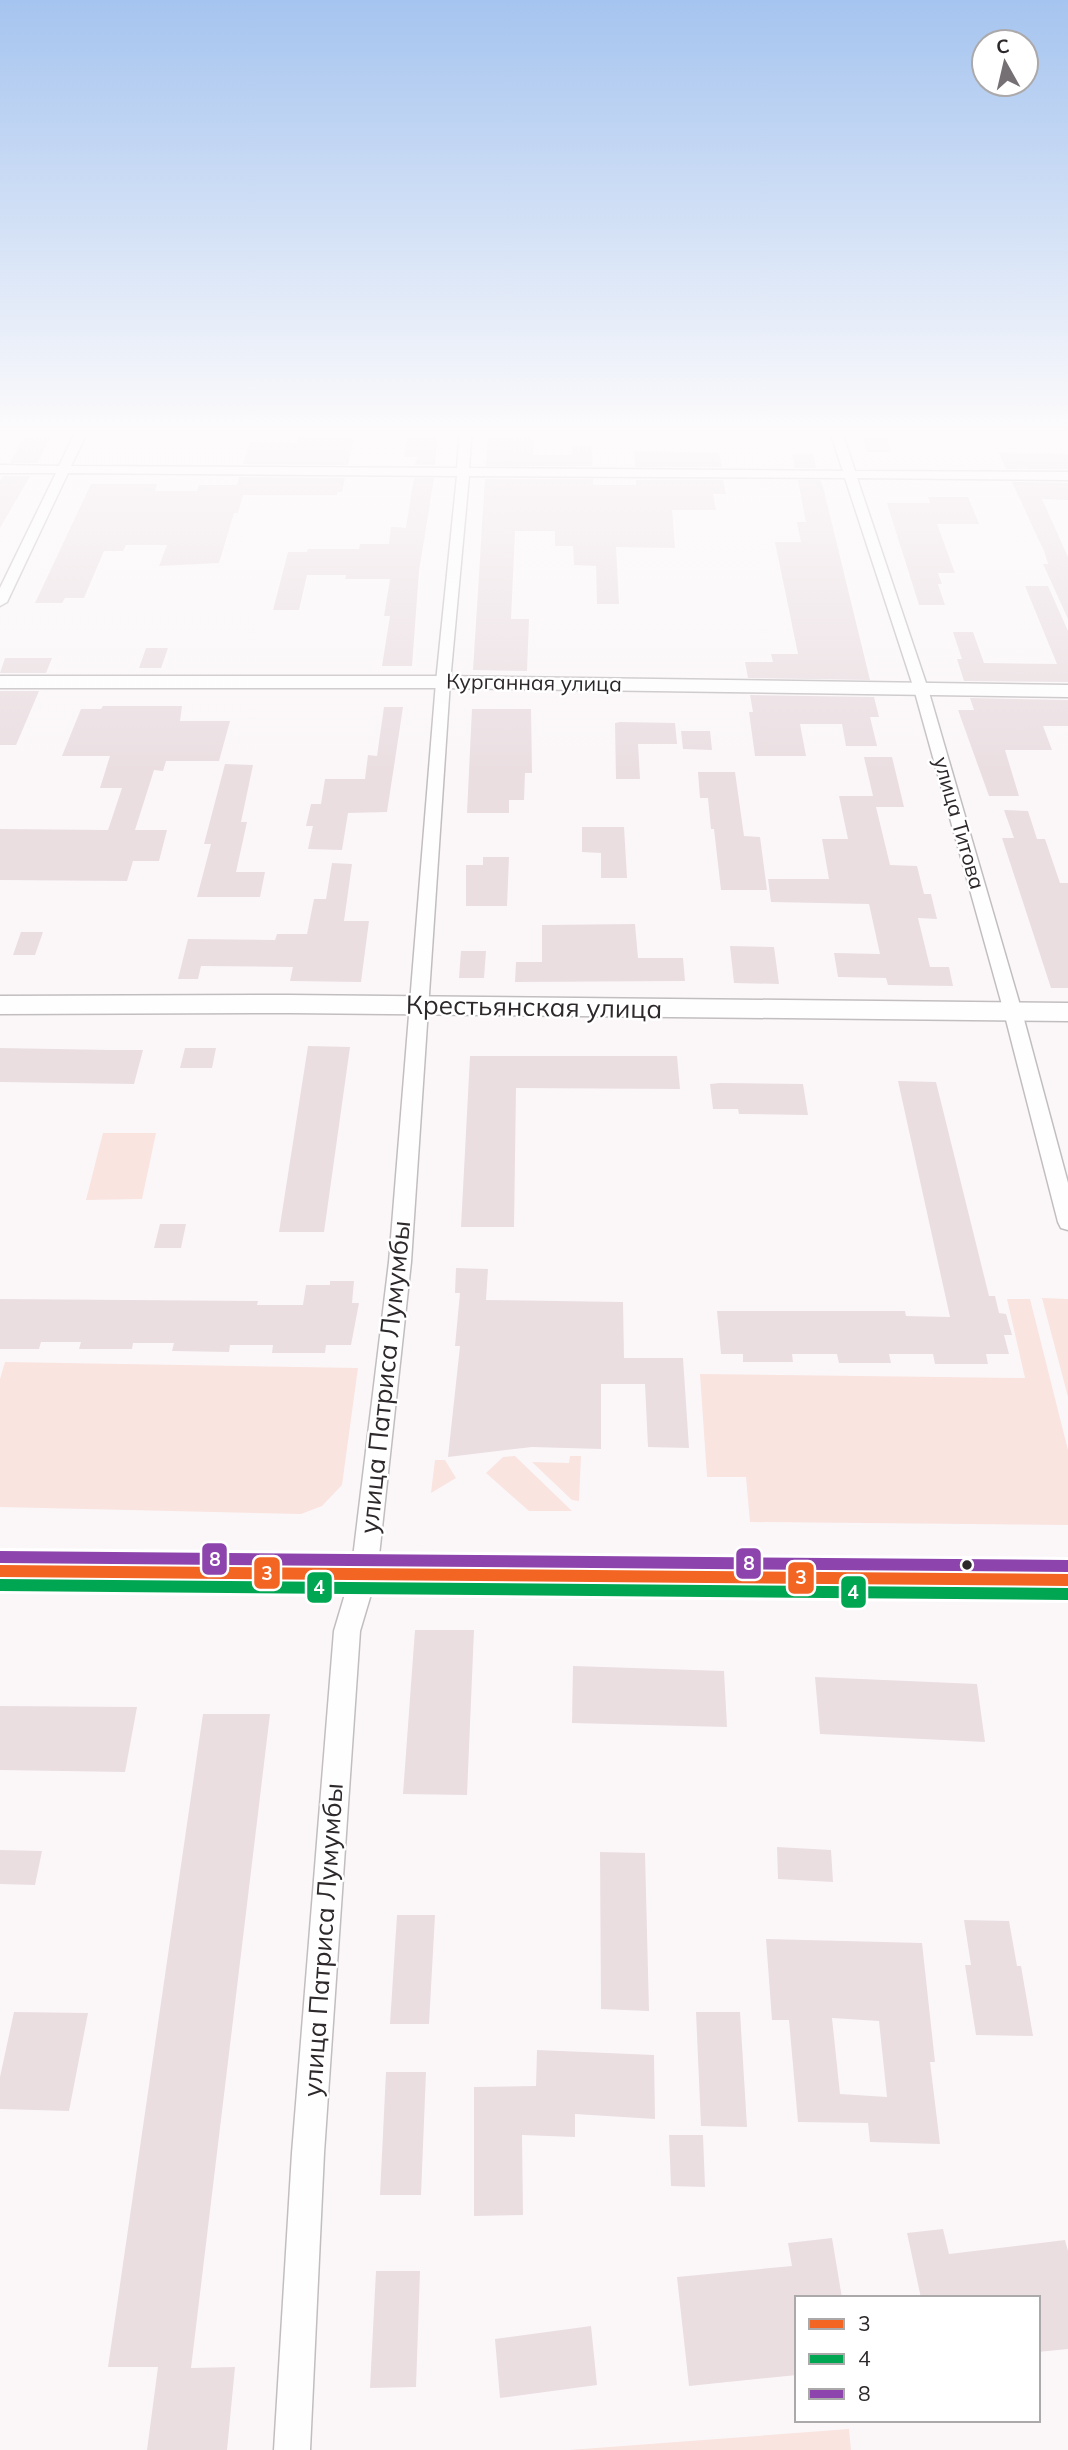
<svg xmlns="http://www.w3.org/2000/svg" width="1068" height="2450" viewBox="0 0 1068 2450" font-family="Mulish,sans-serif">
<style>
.green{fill:#f9e4e0}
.building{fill:#eadee1;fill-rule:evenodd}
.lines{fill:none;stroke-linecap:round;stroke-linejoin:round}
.street-casing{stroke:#c2bec0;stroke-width:3}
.secondary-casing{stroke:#c2bec0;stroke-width:3}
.street{fill:#fefefe;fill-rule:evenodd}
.secondary{fill:#fefefe;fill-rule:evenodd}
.bus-1-casing{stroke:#fff;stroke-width:18}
.bus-2-casing{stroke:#fff;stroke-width:18}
.bus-3-casing{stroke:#fff;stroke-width:18}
.bus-1{stroke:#f26522;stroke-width:12}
.bus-2{stroke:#00a651;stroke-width:12}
.bus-3{stroke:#8e44ad;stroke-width:12}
.bus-dot{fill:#2d282b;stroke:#fff;stroke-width:2.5}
.labels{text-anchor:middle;stroke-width:5;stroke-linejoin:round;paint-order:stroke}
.far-street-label{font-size:21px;fill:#2d282b;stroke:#fff}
.street-label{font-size:26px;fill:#2d282b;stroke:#fff}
.line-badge{stroke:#fff;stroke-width:2.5}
.badge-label{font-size:19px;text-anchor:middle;font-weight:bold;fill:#fff}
</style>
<rect width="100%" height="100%" fill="#fbf7f9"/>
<g class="green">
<path d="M103,1133H156L142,1199L86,1200Z"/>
<path d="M1042,1298L1068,1299V1397Z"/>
<path d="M1007,1299H1030L1068,1450V1525L750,1522L746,1477H707L700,1374L1025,1378Z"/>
<path d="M5,1362L358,1368L342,1485L322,1506L301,1514L0,1507V1379Z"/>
<path d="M515,1456L572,1511H529L486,1473L503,1457Z"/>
<path d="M570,1456H581L579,1501L572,1500L532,1462L569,1463Z"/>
<path d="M435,1460H445L456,1478L431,1493Z"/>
<path d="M849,2429L851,2450H569Z"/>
</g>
<g class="building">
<path d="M860,429H884L891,452H867Z"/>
<path d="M27,431H54L37,463H10Z"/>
<path d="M488,433H534L533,455H572V446H592V466H486Z"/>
<path d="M414,434H438L435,465H415L417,457H404L407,436Z"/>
<path d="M298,436H354L348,465L243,464L250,442L297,443Z"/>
<path d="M634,451L719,453L722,467H635Z"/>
<path d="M999,453L1068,454V469H1006Z"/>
<path d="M792,454H813L816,468H795Z"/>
<path d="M3,476H30L0,528V481Z"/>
<path d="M239,477L345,478L342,492H337V495H243L238,513H234L219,563L159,566L167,545H126L123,551H104L84,598H65L62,603H35L91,484H157L155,491H197L199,485H237Z"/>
<path d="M414,478H434L419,571L412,666H382L390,616H384L390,579H345L346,575H307L299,610H273L288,552H307L308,549H359L360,544H389L391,527L406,528Z"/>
<path d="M485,479H593V485H636V480H723L726,494H713L716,510H672L675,548L616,547L619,604H597L596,566L574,565L573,546H555V531H515L511,619H529L527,671L473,670Z"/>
<path d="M798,480H820L823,487L870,680L748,678L745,662H773L771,654H798L775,542H801L797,522H806Z"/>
<path d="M1012,482L1068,483V500L1042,499L1068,557V619L1043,564H1048L1044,551Z"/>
<path d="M928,497H968L979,524H937L955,573H938L942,584H938L945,605H919L887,503H930Z"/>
<path d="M1025,586H1048L1068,631V682L964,681L957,659H962L953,632H973L984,663L1057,664Z"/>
<path d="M146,648H168L161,668H139Z"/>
<path d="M5,658H52L46,673H0Z"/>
<path d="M0,691H39L16,745H0Z"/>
<path d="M750,695L874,697L879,717H870L877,746H846L842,724H800L806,756H755L749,712H753Z"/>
<path d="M970,698L1068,700V726H1043L1052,750H1005L1019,796H989L958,710H974Z"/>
<path d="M103,706H182L180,721H230L219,761H166L163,771L154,770L135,830H167L159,861H133L127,881L0,880V829L108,830L122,788H100L110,756H62L81,709H101Z"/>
<path d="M384,707H403L387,812L348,813L342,850L308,849L313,826H306L311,804H321L325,779H365L368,755L377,756Z"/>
<path d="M472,709H531L532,773H525L524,800H509V813H467Z"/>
<path d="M620,722L675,723L677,744H638L640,779H616L615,723Z"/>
<path d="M681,731H710L712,750L683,749Z"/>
<path d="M864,757H892L904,807H876L890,865L917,866L924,894H931L937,919L918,918L930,967H949L953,986L888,985L886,978L838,977L834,953L880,954L869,904L771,902L768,879H829L822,839H848L839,796H873Z"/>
<path d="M225,764L253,765L241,822H247L236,872H265L260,897H197L211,844H204Z"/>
<path d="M698,772H735L744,836L760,837L767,890H721L714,829H711L708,798H700Z"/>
<path d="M1004,810L1028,811L1037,839H1045L1060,883H1068V988H1051L1002,838H1014Z"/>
<path d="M582,827H624L627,878H601V853L582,852Z"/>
<path d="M483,857H509L507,906H466V865H483Z"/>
<path d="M332,863L352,864L344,921H369L361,982L290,981L293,967L201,966L198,979H178L188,939L275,940L277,934H307L314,899H326Z"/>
<path d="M635,924L638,958H683L685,981L515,982L516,962H542V925Z"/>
<path d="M21,932H43L35,955H13Z"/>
<path d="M730,946L774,947L779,984L734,983Z"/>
<path d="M461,951H486L484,978H459Z"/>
<path d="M308,1046L350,1047L324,1232H279Z"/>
<path d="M0,1048L112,1050H143L134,1084L0,1082Z"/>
<path d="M185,1048H216L212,1068H180Z"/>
<path d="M470,1056H677L680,1089L516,1088L514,1227H461Z"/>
<path d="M898,1081L936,1082L989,1296H995L999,1313L1006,1314L1012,1335H1004L1009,1354H986L988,1364H935L933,1354H889L891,1363H839L837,1354H792L793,1362H743V1354H721L717,1311H905L906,1316L950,1317Z"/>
<path d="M720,1083L803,1084L808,1115L739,1114L738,1109H713L710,1084Z"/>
<path d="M160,1224H186L181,1248H154Z"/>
<path d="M456,1268L488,1269L486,1300L623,1302L624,1358H683L689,1448L648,1447L645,1384H601V1449L532,1447L448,1457L460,1346H455L460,1293H455Z"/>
<path d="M330,1281H354L352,1303H359L351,1345H326L325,1353H272L273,1345H230L229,1352L172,1351L174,1343H133L132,1349H79L81,1342H41L39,1349H0V1299L258,1301L257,1305H303L306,1285H330Z"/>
<path d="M415,1630H474L467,1795L403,1794Z"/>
<path d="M573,1666L724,1671L727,1727L572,1723Z"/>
<path d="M815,1677L977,1684L985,1742L820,1734Z"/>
<path d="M0,1706L137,1707L125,1772L0,1770Z"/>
<path d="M203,1714H270L191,2368L235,2367L227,2450H147L158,2367H108Z"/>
<path d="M777,1847L831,1850L833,1882L778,1879Z"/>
<path d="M0,1850L42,1851L35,1885L0,1884Z"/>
<path d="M600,1852L645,1853L649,2011L601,2009Z"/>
<path d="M397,1915H435L429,2024H390Z"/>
<path d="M964,1920L1009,1921L1017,1966H1021L1033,2036L976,2035L965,1965H971Z"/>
<path d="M766,1939L922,1943L935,2062H930L940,2144L870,2142L868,2123L798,2122L789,2020H772ZM832,2018L879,2021L887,2097L840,2094Z"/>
<path d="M14,2012L88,2013L69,2111L0,2109V2077Z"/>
<path d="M696,2012H740L747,2127L701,2126Z"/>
<path d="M537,2050L654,2055L655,2119L575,2114V2137L522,2135L523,2215L474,2216V2087L536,2086Z"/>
<path d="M386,2072H426L421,2195H380Z"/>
<path d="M669,2135H703L705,2187L671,2186Z"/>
<path d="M943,2229L949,2254L1065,2240L1068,2251V2349L1038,2352V2298H921L907,2233Z"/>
<path d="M832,2238L842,2298H797V2375L689,2386L677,2277L792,2266L788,2243Z"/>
<path d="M376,2271H420L416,2387L370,2388Z"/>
<path d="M591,2326L597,2385L500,2398L495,2339Z"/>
</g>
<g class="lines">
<g class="street-casing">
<path id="street" d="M77,429H89L71,466L457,468L460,429H472L469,468L843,471L829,429H841L855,471L1068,472V480L857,478L928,689L1022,1012L1068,1183V1230L1061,1228L1058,1222L1004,1012L914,689L845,478L469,476L450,682L411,1262L377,1574L360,1631L324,2153L310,2450H274L292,2153L334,1631L351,1574L389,1262L436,682L457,476L68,473L7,602L0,606V588L56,473H0V465L59,466Z"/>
</g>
<g class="secondary-casing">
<g id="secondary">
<path d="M0,676H443L1068,685V697L443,688H0Z"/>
<path d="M289,995L1068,1003V1021L289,1013L0,1014V996Z"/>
<path d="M0,1554L1068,1563V1597L0,1588Z"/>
</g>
</g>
<use href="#street" class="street"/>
<use href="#secondary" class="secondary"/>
<g class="bus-1-casing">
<path id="bus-1" d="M0,1571L1068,1580"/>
</g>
<g class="bus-2-casing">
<path id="bus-2" d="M0,1585L1068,1594"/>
</g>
<g class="bus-3-casing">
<path id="bus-3" d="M0,1557L1068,1566"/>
</g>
<use href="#bus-1" class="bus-1"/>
<use href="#bus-2" class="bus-2"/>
<use href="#bus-3" class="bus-3"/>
</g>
<linearGradient id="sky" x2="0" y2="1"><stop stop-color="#a5c4ef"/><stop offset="0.56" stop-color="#fdfbfc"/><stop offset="1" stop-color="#fdfbfc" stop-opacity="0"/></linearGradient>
<rect width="1068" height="772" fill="url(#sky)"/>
<circle class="bus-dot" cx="967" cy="1565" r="6"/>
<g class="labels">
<g class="far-street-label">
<text transform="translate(534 683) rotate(1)" y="7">Курганная улица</text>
<text transform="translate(959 823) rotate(74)" y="7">улица Титова</text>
</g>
<g class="street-label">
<text transform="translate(534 1007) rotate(1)" y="9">Крестьянская улица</text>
<text transform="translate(385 1377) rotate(-84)" y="9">улица Патриса Лумумбы</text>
<text transform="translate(323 1940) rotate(-86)" y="9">улица Патриса Лумумбы</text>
</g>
</g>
<g class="line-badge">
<rect x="201" y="1542" width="27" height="34" rx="7" fill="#8e44ad"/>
<rect x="735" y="1547" width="27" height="33" rx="7" fill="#8e44ad"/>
<rect x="253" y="1556" width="28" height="34" rx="7" fill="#f26522"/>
<rect x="787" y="1561" width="28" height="34" rx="7" fill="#f26522"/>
<rect x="306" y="1571" width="27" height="33" rx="7" fill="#00a651"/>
<rect x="840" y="1575" width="27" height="34" rx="7" fill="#00a651"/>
</g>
<g class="badge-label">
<text x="215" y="1566">8</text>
<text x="749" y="1570">8</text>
<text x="267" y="1580">3</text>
<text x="801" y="1584">3</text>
<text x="319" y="1594">4</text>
<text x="853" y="1599">4</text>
</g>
<rect x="795" y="2296" width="245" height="126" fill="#ffffff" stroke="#aba9aa" stroke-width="2"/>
<rect x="809" y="2319" width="35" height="10" fill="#f26522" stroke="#aba9aa" stroke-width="2"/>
<text x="858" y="2331" font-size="21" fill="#2d282b">3</text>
<rect x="809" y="2354" width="35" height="10" fill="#00a651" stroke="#aba9aa" stroke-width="2"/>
<text x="858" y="2366" font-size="21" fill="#2d282b">4</text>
<rect x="809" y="2389" width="35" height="10" fill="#8e44ad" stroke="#aba9aa" stroke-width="2"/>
<text x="858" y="2401" font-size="21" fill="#2d282b">8</text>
<g transform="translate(1005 63) rotate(352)"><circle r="33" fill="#ffffff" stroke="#aba9aa" stroke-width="2"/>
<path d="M0-5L12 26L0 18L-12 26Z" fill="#757073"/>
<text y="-10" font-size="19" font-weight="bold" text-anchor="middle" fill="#2d282b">С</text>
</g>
</svg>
